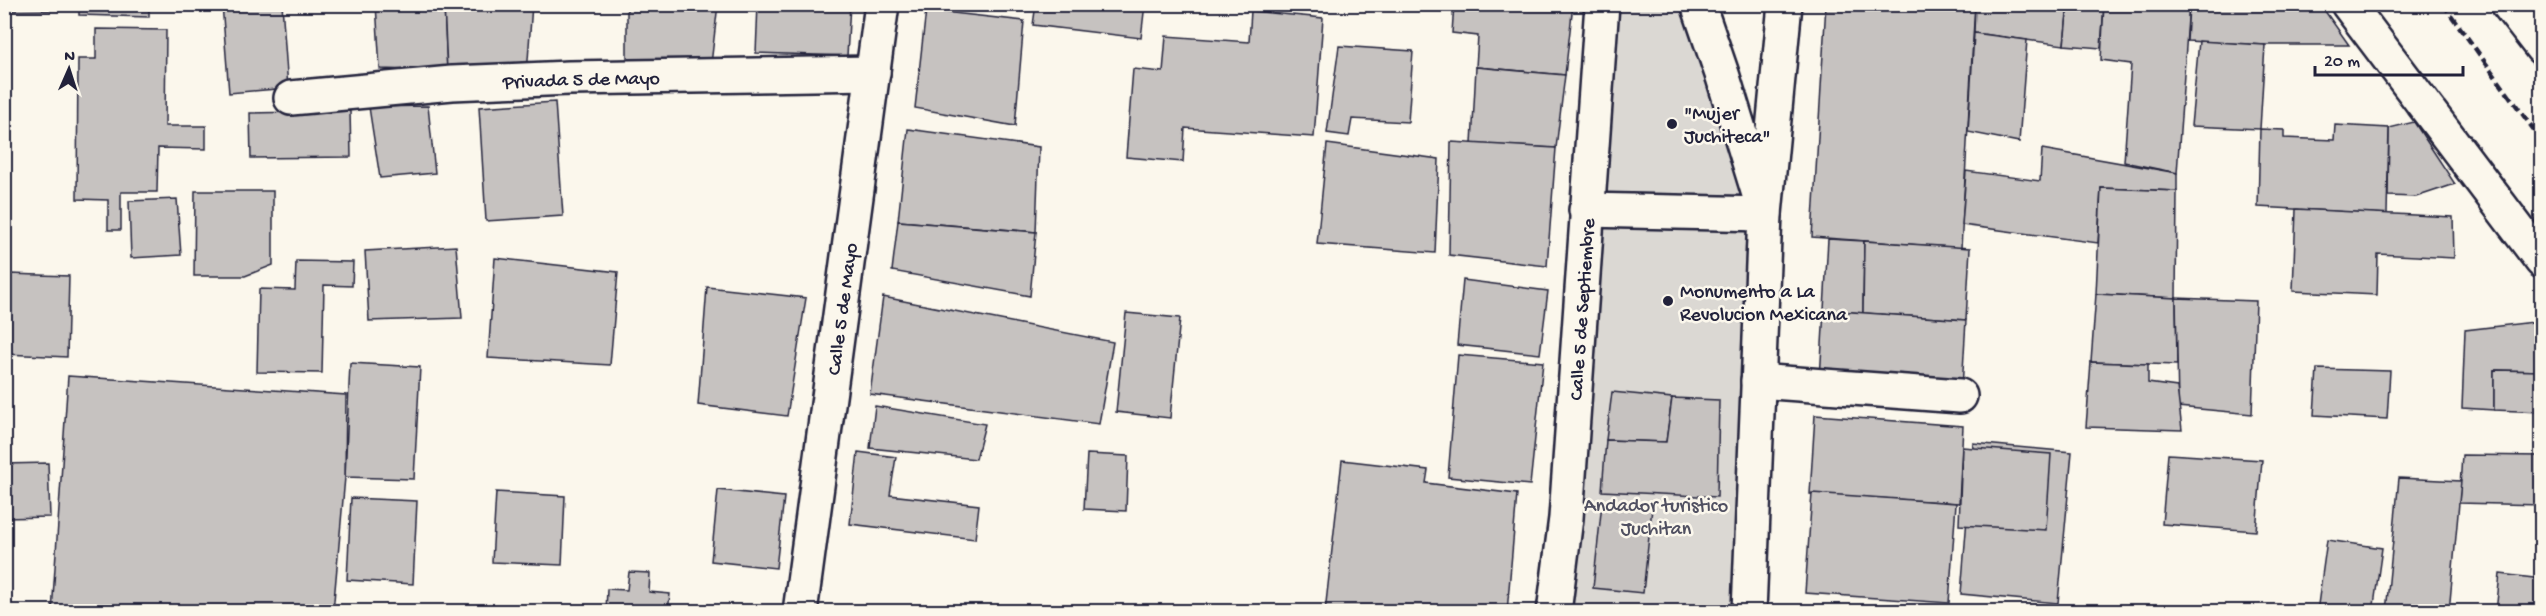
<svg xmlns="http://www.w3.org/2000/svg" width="2546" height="616" viewBox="0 0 2546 616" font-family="'Gochi Hand',sans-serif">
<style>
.green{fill:#dbd8d3;stroke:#7e7d87;stroke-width:1.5}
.building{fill:#c6c2c0;stroke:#22223b;stroke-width:1.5}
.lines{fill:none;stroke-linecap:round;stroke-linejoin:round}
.minor-casing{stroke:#22223b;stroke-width:38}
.tertiary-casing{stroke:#22223b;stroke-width:38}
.minor{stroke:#fbf7ec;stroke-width:33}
.tertiary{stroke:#fbf7ec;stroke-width:33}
.rail{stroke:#22223b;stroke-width:4.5;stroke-dasharray:9 4.5;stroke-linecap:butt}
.poi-dot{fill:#22223b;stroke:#fbf7ec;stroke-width:2}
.labels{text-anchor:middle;stroke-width:5;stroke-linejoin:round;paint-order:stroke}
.street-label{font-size:20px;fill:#22223b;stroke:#fbf7ec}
.poi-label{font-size:20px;fill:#22223b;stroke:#fbf7ec;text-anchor:start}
.park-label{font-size:20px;fill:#505061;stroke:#fbf7ec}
</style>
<rect width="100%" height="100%" fill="#fbf7ec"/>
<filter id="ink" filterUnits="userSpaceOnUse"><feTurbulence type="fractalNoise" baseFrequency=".0167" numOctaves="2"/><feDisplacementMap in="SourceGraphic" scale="12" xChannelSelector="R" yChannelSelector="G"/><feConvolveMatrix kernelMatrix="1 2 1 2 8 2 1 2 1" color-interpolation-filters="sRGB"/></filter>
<g filter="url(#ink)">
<path class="green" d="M1602,5H1696L1765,214L1749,611L1549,612Z"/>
<g class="building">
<path d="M4,4H71V10L4,11Z"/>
<path d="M79,4H149V17L79,15Z"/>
<path d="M222,4H282L288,88L229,93Z"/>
<path d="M376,4H444L447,71L380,69Z"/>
<path d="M444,4H532L527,74L447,71Z"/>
<path d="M627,4H718L711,64L627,60Z"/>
<path d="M758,4H850L847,56L756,53Z"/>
<path d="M1036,4H1145L1141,38L1033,25Z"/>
<path d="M1454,4H1573L1565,75L1476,67L1478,36L1452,33Z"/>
<path d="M1826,4H1975L1961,248L1812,237Z"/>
<path d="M1975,4H2068L2064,45L1974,33Z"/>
<path d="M2068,4H2104L2101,48L2064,45Z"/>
<path d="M2104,4H2189L2177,173L2124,162L2131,64L2101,60Z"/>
<path d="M2189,4H2320L2349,45H2265L2187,41Z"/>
<path d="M926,10L1024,21L1015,126L915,108Z"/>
<path d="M1251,11L1323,18L1314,137L1185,128L1183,162L1126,157L1133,69L1163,72L1166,36L1249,42Z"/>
<path d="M96,29L166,30L165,126H206V149L158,148L157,192H121V230H108V200L77,199L78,59H96Z"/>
<path d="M1974,33L2027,40L2019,142L1968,132Z"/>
<path d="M2199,41L2265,45L2260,129L2191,126Z"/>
<path d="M1339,46L1413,51L1408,122L1352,119L1349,136L1327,133Z"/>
<path d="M1476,67L1565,75L1556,148L1472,144Z"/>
<path d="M555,102L563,216L486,221L479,107Z"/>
<path d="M428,106L435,173L380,178L369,107Z"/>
<path d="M350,111L351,157L251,158L250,113Z"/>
<path d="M2414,122L2455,184L2416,197L2388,196L2389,128Z"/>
<path d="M2335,125L2389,128L2387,214L2258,207L2260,129L2284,130V138L2334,140Z"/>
<path d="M908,129L1039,147L1036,232L898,221Z"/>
<path d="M1451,142L1556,148L1547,266L1449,255Z"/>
<path d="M1327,144L1439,159L1435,253L1317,244Z"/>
<path d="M2042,149L2177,173V191L2101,188L2098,243L1962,225L1966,171L2040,181Z"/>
<path d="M2101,188L2177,191L2176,298L2096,294Z"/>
<path d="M195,191H273V265L245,276H194Z"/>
<path d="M177,199L181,255L131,258L129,201Z"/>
<path d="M2296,209L2453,217L2454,258L2378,254L2377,295L2293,291Z"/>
<path d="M898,221L1036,232L1030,296L892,271Z"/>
<path d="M1828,239L1864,241L1863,313L1824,310Z"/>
<path d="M1864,241L1970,248L1966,320L1863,313Z"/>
<path d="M456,246L462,318L369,321L365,251Z"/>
<path d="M495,258L618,272L610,365L488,358Z"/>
<path d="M296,261L353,262L352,286L324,285L322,373L257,372L259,289L295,290Z"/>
<path d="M9,274L69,276L67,357L6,354Z"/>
<path d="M1463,280L1548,291L1540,354L1457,345Z"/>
<path d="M707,287L806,298L787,416L698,405Z"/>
<path d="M2096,294L2176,298L2177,365L2091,362Z"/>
<path d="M883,297L1113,342L1099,424L870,394Z"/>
<path d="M2176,298L2256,301L2252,414L2178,407Z"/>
<path d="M1824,310L1966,320L1962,388L1820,379Z"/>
<path d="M1126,313L1180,318L1170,418L1116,412Z"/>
<path d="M2542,321V371L2494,370V410L2462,408L2465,330Z"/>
<path d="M1458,355L1543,362L1530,485L1448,477Z"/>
<path d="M2091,362L2148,364V383L2177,387L2182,430L2086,427Z"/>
<path d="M350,363L420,367L414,479L345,477Z"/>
<path d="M2317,369L2390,371L2387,419L2314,415Z"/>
<path d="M2494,370L2542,371V412L2494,410Z"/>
<path d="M68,376L346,395L345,477L333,612H52Z"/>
<path d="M1612,392L1672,398L1666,442L1606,440Z"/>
<path d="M1672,398L1719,400L1717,497L1602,491L1606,440L1666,442Z"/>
<path d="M875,406L985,424L976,459L870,448Z"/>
<path d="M1815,415L1963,426L1959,503L1810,494Z"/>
<path d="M1973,443L2072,452L2058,603L1961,594Z"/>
<path d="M1962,447L2051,454L2046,530L1959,525Z"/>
<path d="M858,452L896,457L890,495L979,505L975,539L850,524Z"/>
<path d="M1087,454L1128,456L1126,511L1084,509Z"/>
<path d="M2168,454L2262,460L2256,531L2162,524Z"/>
<path d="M2462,455L2542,456V505L2459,503Z"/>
<path d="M1342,460L1428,470L1426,483L1517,494L1507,612H1325Z"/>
<path d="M48,463L50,517L4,518V464Z"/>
<path d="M2399,478L2461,481L2449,612H2386Z"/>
<path d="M718,490L784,497L776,568L711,561Z"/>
<path d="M496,492L565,496L562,565L492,562Z"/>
<path d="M1812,493L1956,503L1949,603L1805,593Z"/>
<path d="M351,498L417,501L413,584L347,580Z"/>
<path d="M1602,503L1652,508L1643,593L1593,588Z"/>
<path d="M2327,540L2382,548L2373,612H2317Z"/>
<path d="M629,572L650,573L649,592L670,594L668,612H606L607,589L627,590Z"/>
<path d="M2500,574L2542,579V612H2496Z"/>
</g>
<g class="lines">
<g class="minor-casing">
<g id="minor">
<path id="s1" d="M291,98L452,83L569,78L873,73"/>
<path d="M1758,381L1960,396"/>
<path id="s2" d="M800,612L882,4"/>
</g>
</g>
<g class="tertiary-casing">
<g id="tertiary">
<path d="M1698,4L1723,77L1761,201"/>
<path d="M2348,4L2542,261"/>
<path d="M2508,4L2542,48"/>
<path d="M1586,210L1765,214"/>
<path id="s3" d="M1554,612L1566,518L1602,4"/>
<path d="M1749,612L1765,214L1785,4"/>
</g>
</g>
<use href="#minor" class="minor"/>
<use href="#tertiary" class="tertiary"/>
<path class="rail" d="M2443,4L2542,141"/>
</g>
</g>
<g class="poi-dot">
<circle cx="1672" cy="124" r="6"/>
<circle cx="1668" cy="301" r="6"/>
</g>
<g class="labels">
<g class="street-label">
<text dy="7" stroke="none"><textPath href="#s1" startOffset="291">Privada 5 de Mayo</textPath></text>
<text dy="7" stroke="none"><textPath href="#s2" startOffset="306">Calle 5 de Mayo</textPath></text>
<text dy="7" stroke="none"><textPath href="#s3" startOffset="304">Calle 5 de Septiembre</textPath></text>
</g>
<g class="poi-label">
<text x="1684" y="119">"Mujer<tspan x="1684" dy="23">Juchiteca"</tspan></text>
<text x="1680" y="297">Monumento a La<tspan x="1680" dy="23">Revolucion Mexicana</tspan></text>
</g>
<g class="park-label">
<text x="1656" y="511">Andador turistico<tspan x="1656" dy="23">Juchitan</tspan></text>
</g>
</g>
<rect width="2546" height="616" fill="none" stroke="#fbf7ec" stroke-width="24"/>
<rect x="12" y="12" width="2522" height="592" fill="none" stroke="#22223b" stroke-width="2" filter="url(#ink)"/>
<g transform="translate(69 69) rotate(3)" stroke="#fbf7ec" stroke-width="4.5" paint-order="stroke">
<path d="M0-4.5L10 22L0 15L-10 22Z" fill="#22223b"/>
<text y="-9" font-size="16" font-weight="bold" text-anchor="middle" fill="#22223b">N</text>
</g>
<path d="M2315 66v9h148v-9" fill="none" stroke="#22223b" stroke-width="3"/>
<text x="2324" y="66" font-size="18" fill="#22223b" stroke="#fbf7ec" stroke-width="4.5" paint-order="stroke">20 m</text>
</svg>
